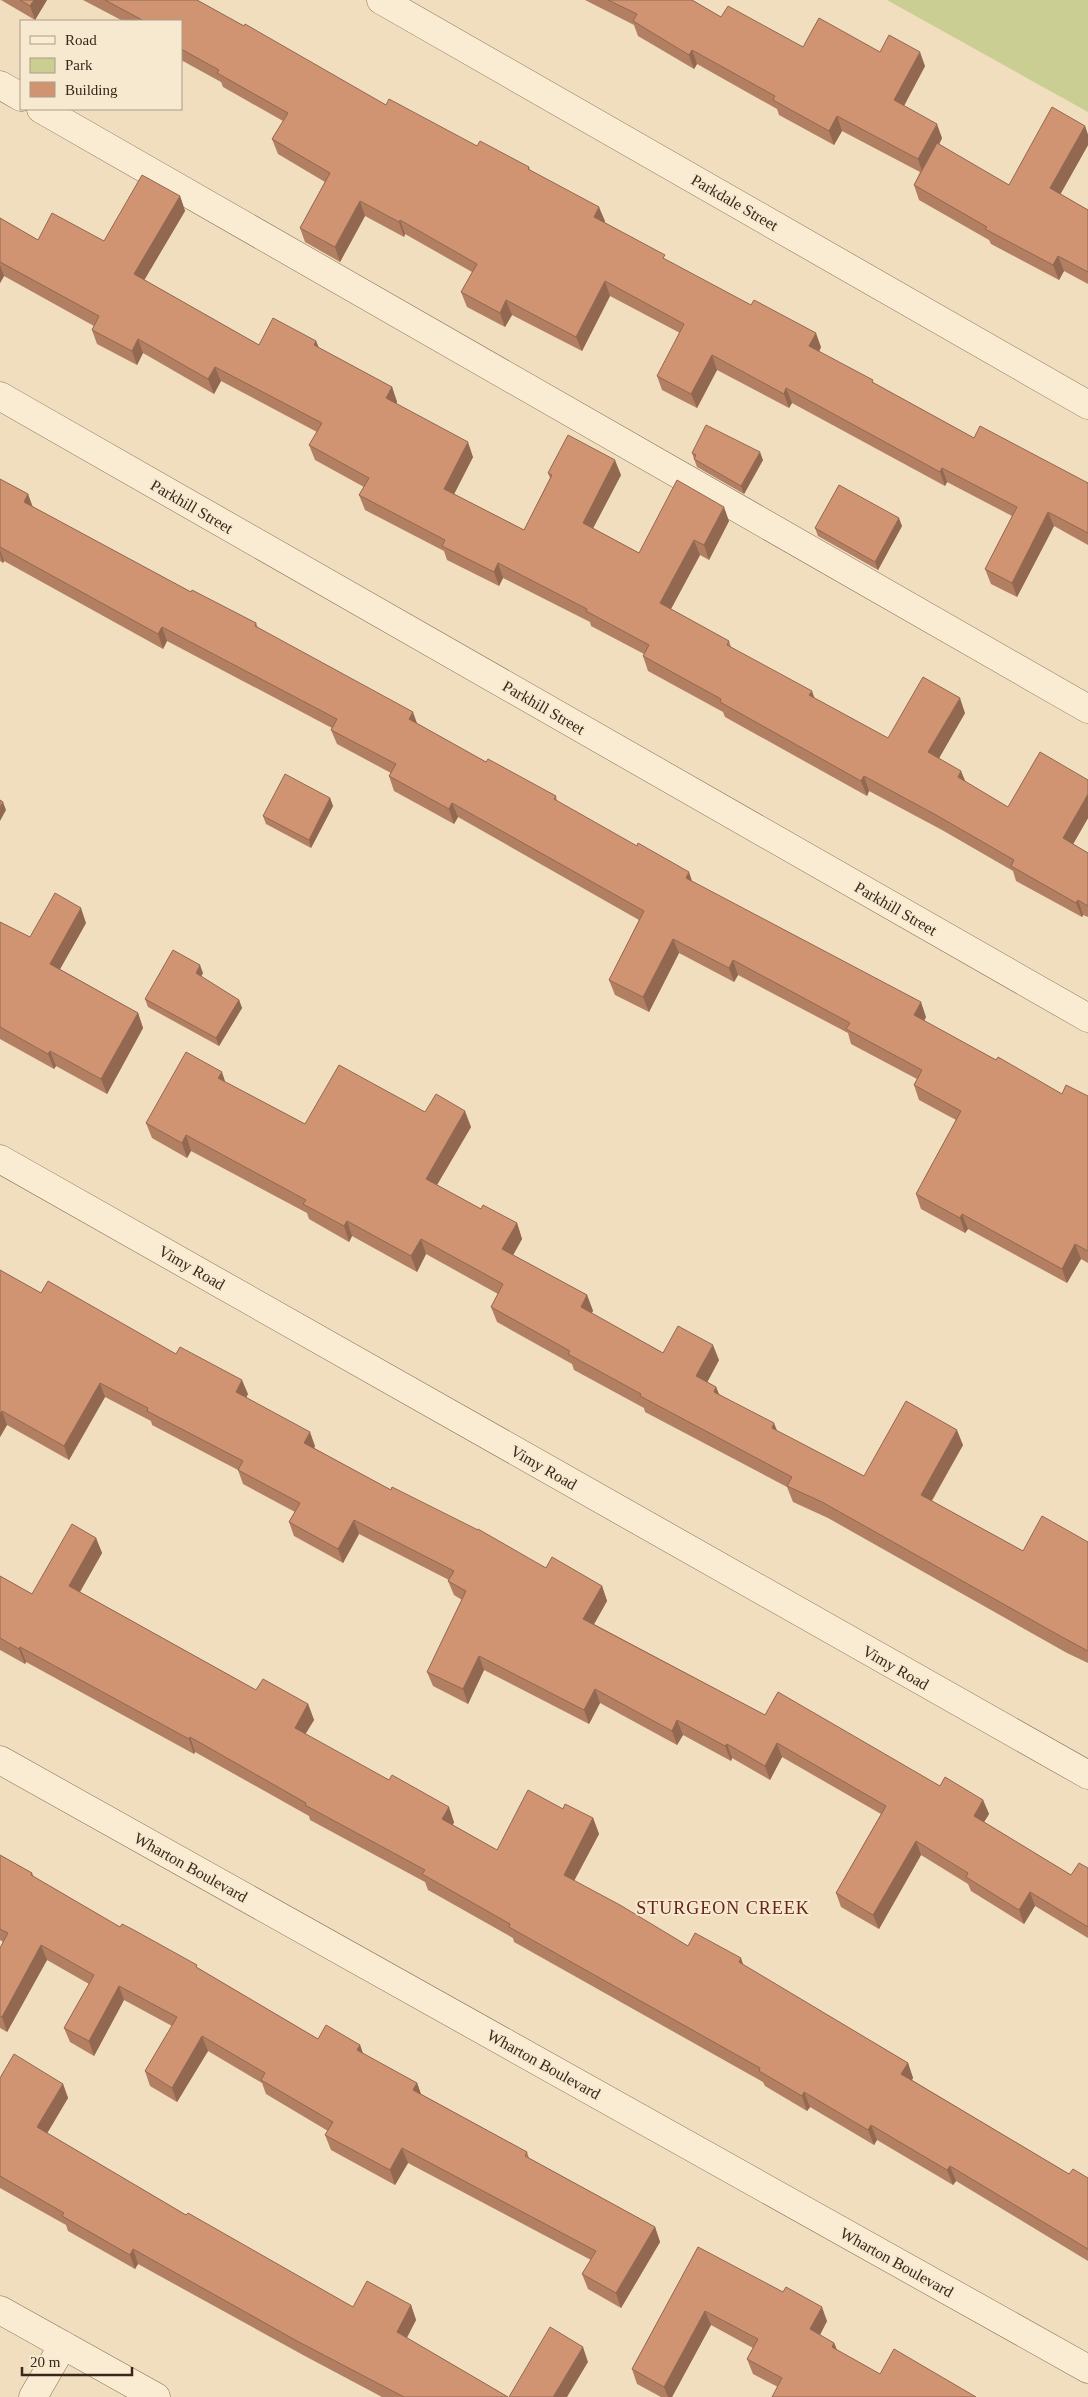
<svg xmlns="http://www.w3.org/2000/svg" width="1088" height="2397" viewBox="0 0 1088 2397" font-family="'Times New Roman',serif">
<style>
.green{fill:#cbce93}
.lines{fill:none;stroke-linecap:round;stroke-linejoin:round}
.minor-casing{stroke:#896f57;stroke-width:29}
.minor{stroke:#faecd3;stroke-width:28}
.wall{fill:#b37f63}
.shaded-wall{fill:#926850}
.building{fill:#d09473;stroke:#926850}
.labels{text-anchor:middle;stroke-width:4;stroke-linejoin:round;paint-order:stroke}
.street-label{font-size:16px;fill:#38281c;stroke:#f7e9cf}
.neighbourhood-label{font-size:18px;letter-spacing:1px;fill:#672519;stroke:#f7e9cf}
</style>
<rect width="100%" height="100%" fill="#f0debf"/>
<path class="green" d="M887,0H1088V112Z"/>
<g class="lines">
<g class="minor-casing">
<g id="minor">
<path d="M381,0L1088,405"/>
<path d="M0,85L21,97"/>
<path d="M41,109L1088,709"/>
<path d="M0,396L1088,1018"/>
<path d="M0,1159L1088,1775"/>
<path d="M0,1760L1088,2369"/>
<path d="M0,2310L156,2397"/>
<path d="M33,2397L63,2345"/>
</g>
</g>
<use href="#minor" class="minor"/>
</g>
<g class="wall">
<path d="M1,0H47L35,20Z"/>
<path d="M83,0H197L386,105L477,146L529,167L530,170L605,221L604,222L666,260L821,347L819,352L874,383L974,438L1088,483V545L1054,526L1017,597L991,584L985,569L1012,516L947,482L945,486L792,403L789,408L717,370L697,408L662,390L657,376L680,333L610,296L582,351L512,315L505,327L467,307L461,292L472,272L405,234L404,237L365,216L340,262L305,242L300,228L325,182L278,154L272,139L283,121L223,87L221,82L181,60V21H123Z"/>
<path d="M585,0H692L721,17L803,47L880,52L925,66L904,106L942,138L939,145L1009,185L1085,126L1088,135V145L1060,194L1088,210V284L1064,271L1059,280L991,244L989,240L919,200L914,185L920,172L842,131L834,145L779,115L777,109L697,64L694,69L638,36L634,25Z"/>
<path d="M180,196L185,211L144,280L259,345L316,341L319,348L392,387L397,402L396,404L473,457L454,494L524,530L550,478L548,473L621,475L593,528L639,553L729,521L709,560L700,555L671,609L729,641L731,647L814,698L888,738L965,713L939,758L965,782L1008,807L1088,818L1073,844L1088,853V917L1083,915L1082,917L1016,881L1013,871L942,830L869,791L867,796L725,717L723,712L648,671L643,656L644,654L591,626L590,622L503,578L499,586L447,560L444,551L365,510L359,495L364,487L315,460L309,445L317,432L221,381L214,394L143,353L137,365L97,344L92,330L94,326L4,276L0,283V218L38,240L104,241Z"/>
<path d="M692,453L763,460L744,494L697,467Z"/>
<path d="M0,479L28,494L33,507L191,592L256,623L258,628L418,724L486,762L556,796L557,801L692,881L926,1017L924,1021L996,1060L1062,1094L1088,1096V1263L1081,1259L1067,1283L968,1229L965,1233L921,1209L916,1194L956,1120L919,1100L914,1085L917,1079L851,1044L848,1033L738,975L734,982L679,953L649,1012L615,995L609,980L639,920L458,817L454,824L394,791L389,776L391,773L337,744L331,730L332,728L167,641L163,649L4,561L3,563L0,561Z"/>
<path d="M902,526L878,570L818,536L815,528Z"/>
<path d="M330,798L333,806L311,848L266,824L263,816Z"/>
<path d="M0,922L30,937L86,923L60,969L138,1013L143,1028L107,1094L56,1066L54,1069L0,1039Z"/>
<path d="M203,973L201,977L239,1000L242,1008L219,1046L148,1007L145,999Z"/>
<path d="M225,1082L305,1124L425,1112L471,1127L437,1185L481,1209L517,1223L522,1239L513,1255L587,1295L593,1311L591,1313L663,1353L719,1360L707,1382L716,1387L719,1394L777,1431L864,1476L963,1445L932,1501L1023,1551L1088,1542V1663L1067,1653L828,1518L793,1502L787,1487L645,1412L644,1408L574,1370L572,1364L497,1322L491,1307L498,1294L426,1254L417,1272L352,1236L349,1242L309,1219L307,1213L191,1151L187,1158L152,1138L146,1123Z"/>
<path d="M0,1270L41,1293L248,1394L246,1397L315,1446L314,1448L391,1490L546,1568L602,1586L607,1601L594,1624L765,1715L940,1786L983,1800L989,1814L984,1822L1071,1875L1088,1868V1938L1035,1906L1024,1924L971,1891L968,1884L921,1855L879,1929L841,1907L836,1893L881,1814L782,1757L770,1780L732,1758L731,1761L683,1735L677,1745L600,1703L589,1724L484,1670L468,1704L433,1686L427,1672L462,1600L454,1595L448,1581L449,1580L359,1534L343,1563L294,1536L289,1522L295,1512L243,1484L238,1470L152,1425L151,1421L105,1397L69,1460L7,1425L0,1437Z"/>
<path d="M96,1538L102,1553L80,1592L256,1690L308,1704L314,1720L305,1734L454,1822L453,1825L497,1850L563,1809L593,1818L599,1834L574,1881L688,1946L743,1965L908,2063L913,2078L912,2080L1069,2174L1088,2178V2261L956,2181L953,2185L877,2140L874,2145L810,2107L807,2111L765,2086L763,2082L514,1942L513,1938L428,1890L425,1882L310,1820L309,1816L195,1752L194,1754L26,1662L25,1664L0,1650V1576L32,1594Z"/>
<path d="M0,1855L32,1873L34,1877L120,1927L198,1968L318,2039L360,2045L363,2054L417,2083L421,2094L527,2152L529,2158L655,2227L660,2242L621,2308L588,2289L582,2274L591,2260L408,2163L395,2185L331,2150L325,2135L328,2131L266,2094L262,2083L208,2051L177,2102L150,2086L145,2071L172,2026L124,2000L94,2056L70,2042L64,2028L89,1984L47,1960L7,2032L0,2028V1948L3,1942L0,1940Z"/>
<path d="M0,2078L63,2084L68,2098L47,2133L186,2215L353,2307L411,2305L416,2320L407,2338L508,2397H382L303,2355L138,2264L135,2269L68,2231L66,2225L0,2188Z"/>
<path d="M698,2247L827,2321L820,2335L834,2343L837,2350L880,2374L778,2387L753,2374L747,2359L753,2348L711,2325L672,2397H661L637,2384L632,2369Z"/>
</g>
<g class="shaded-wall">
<path d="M34,0H47L35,20L30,6Z"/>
<path d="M692,50L697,64L694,69L689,55Z"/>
<path d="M920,52L925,66L899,115L894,100Z"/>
<path d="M837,116L842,131L834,145L829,131Z"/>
<path d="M937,124L942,138L923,174L918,159Z"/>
<path d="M1085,126L1088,135V145L1055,204L1050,188Z"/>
<path d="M180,196L185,211L139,289L134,274Z"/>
<path d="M360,201L365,216L340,262L335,247Z"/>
<path d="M599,207L605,221L599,231L594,217Z"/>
<path d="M400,220L405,234L404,237L399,222Z"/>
<path d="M1058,256L1064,271L1059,280L1053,265Z"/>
<path d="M0,265L4,276L0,283Z"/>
<path d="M605,281L610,296L582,351L576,337Z"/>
<path d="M506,300L512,315L505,327L500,313Z"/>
<path d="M816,333L821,347L814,361L809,346Z"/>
<path d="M138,339L143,353L137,365L132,351Z"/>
<path d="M316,341L322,356L314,345Z"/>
<path d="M712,355L717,370L697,408L691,394Z"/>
<path d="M215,367L221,381L214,394L208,379Z"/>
<path d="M392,387L397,402L391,413L386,398Z"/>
<path d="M786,388L792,403L789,408L784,394Z"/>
<path d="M468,442L473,457L449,504L444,489Z"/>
<path d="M760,452L763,460L744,494L741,486Z"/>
<path d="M615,460L621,475L588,538L583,523Z"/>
<path d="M942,468L947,482L945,486L940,472Z"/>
<path d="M28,494L33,509L24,502Z"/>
<path d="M724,507L729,521L709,560L704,545Z"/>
<path d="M1048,512L1054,526L1017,597L1012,583Z"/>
<path d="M899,518L902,526L878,570L875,562Z"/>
<path d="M694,540L700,555L666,618L660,603Z"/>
<path d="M0,550L4,561L3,563L0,554Z"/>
<path d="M498,563L503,578L499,586L494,572Z"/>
<path d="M162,627L167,641L163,649L158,634Z"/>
<path d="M812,691L817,705L809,695Z"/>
<path d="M960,698L965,713L934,767L928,752Z"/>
<path d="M413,712L418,726L409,719Z"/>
<path d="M961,771L967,785L958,777Z"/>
<path d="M864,776L869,791L867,796L861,781Z"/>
<path d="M1088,794V818L1068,853L1063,838Z"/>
<path d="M330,798L333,806L311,848L309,840Z"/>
<path d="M3,802L6,810L0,821V808Z"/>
<path d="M452,803L458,817L454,824L449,809Z"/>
<path d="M689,872L694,887L686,878Z"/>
<path d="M1078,900L1083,915L1082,917L1076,903Z"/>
<path d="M81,908L86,923L55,978L50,964Z"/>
<path d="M673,939L679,953L649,1012L643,997Z"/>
<path d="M733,960L738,975L734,982L729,968Z"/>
<path d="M200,965L203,973L198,981L196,973Z"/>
<path d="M239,1000L242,1008L219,1046L216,1038Z"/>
<path d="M921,1002L926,1017L919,1030L914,1015Z"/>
<path d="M138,1013L143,1028L107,1094L101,1079Z"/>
<path d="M50,1051L56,1066L54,1069L48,1054Z"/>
<path d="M222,1072L227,1087L218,1078Z"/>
<path d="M465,1111L471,1127L431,1195L426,1179Z"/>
<path d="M186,1135L191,1151L187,1158L182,1143Z"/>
<path d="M962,1214L968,1229L965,1233L960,1218Z"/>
<path d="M347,1221L352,1236L349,1242L344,1226Z"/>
<path d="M517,1223L522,1239L508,1264L502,1249Z"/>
<path d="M421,1239L426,1254L417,1272L411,1256Z"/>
<path d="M1075,1244L1081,1259L1067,1283L1062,1269Z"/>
<path d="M587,1295L593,1311L586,1323L581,1307Z"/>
<path d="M713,1345L719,1360L702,1392L696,1376Z"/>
<path d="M242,1380L248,1394L242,1406L236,1392Z"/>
<path d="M100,1383L105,1397L69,1460L64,1446Z"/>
<path d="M716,1387L722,1402L714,1392Z"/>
<path d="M2,1411L7,1425L0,1437V1414Z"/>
<path d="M774,1423L780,1438L772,1428Z"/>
<path d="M957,1430L963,1445L926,1510L921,1495Z"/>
<path d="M310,1432L315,1446L310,1457L304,1443Z"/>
<path d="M354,1520L359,1534L343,1563L338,1549Z"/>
<path d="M96,1538L102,1553L74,1602L69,1586Z"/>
<path d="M602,1586L607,1601L589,1633L583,1619Z"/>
<path d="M20,1647L26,1662L25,1664L19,1649Z"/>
<path d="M479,1656L484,1670L468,1704L463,1689Z"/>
<path d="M595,1689L600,1703L589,1724L584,1710Z"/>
<path d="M308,1704L314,1720L300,1743L295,1728Z"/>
<path d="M677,1720L683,1735L677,1745L672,1731Z"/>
<path d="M190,1737L195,1752L194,1754L189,1739Z"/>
<path d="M777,1743L782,1757L770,1780L765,1766Z"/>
<path d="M727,1744L732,1758L731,1761L725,1746Z"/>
<path d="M983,1800L989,1814L979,1830L974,1816Z"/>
<path d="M449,1807L454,1822L447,1834L442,1819Z"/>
<path d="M593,1818L599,1834L569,1890L564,1875Z"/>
<path d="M916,1841L921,1855L879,1929L873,1915Z"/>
<path d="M1030,1892L1035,1906L1024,1924L1019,1910Z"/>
<path d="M41,1945L47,1960L7,2032L2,2017Z"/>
<path d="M741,1958L746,1973L739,1962Z"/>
<path d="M119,1986L124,2000L94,2056L89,2041Z"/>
<path d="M202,2036L208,2051L177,2102L172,2088Z"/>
<path d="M360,2045L365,2059L357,2050Z"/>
<path d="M908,2063L913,2078L907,2089L901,2074Z"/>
<path d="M417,2083L422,2097L413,2090Z"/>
<path d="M63,2084L68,2098L42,2142L37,2127Z"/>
<path d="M804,2092L810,2107L807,2111L802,2096Z"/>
<path d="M871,2125L877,2140L874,2145L868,2130Z"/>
<path d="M402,2148L408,2163L395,2185L390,2170Z"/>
<path d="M950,2166L956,2181L953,2185L947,2170Z"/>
<path d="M655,2227L660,2242L621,2308L616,2293Z"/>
<path d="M133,2249L138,2264L135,2269L130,2255Z"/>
<path d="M411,2305L416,2320L402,2346L397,2332Z"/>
<path d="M822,2307L827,2321L815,2344L810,2329Z"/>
<path d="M705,2311L711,2325L672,2397H668L664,2387Z"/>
<path d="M834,2343L840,2357L832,2347Z"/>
<path d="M583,2347L588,2362L567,2397H553Z"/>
</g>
<g class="building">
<path d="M20,0H34L30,6Z"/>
<path d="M105,0H197L244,26L245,24L386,105L389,99L477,146L480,141L529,167L528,169L599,207L594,217L665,255L663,258L751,305L754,300L816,333L809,346L873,380L872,382L974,438L980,426L1088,483V533L1048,512L1012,583L985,569L1017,507L942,468L940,472L786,388L784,394L712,355L691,394L657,376L684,324L605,281L576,337L506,300L500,313L461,292L477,264L400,220L399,222L360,201L335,247L300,228L330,173L272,139L288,113L217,73L219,70L181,49V21H144Z"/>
<path d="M608,0H692L721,17L728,6L803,47L819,18L880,52L889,35L920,52L894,100L937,124L918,159L837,116L829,131L773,100L775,96L692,50L689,55L633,21L637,14Z"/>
<path d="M1052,107L1085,126L1050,188L1088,210V272L1058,256L1053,265L985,229L987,227L914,185L937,143L1009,185Z"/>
<path d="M142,175L180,196L134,274L259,345L273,318L316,341L314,345L392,387L386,398L468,442L444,489L524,530L552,475L548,473L568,435L615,460L583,523L639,553L677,480L724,507L704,545L694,540L660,603L729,641L727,645L812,691L809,695L888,738L923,677L960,698L928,752L961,771L958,777L1008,807L1040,752L1088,780V794L1063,838L1088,853V906L1078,900L1076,903L1011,866L1014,860L936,815L864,776L861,781L720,702L721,699L643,656L649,645L586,611L587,609L498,563L494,572L442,546L445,540L359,495L369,478L309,445L322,423L215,367L208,379L138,339L132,351L92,330L99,316L0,262V218L38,240L52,213L104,241Z"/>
<path d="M706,425L760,452L741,486L694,459L696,455L692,453Z"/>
<path d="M0,479L28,494L24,502L191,592L192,590L256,623L255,626L413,712L409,719L486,762L488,759L556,796L554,799L637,846L638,843L689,872L686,878L921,1002L914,1015L996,1060L998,1057L1062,1094L1066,1085L1088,1096V1251L1075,1244L1062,1269L962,1214L960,1218L916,1194L961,1111L914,1085L922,1070L846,1029L850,1023L733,960L729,968L673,939L643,997L609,980L644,911L452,803L449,809L389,776L396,764L331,730L337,719L162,627L158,634L0,547Z"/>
<path d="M839,485L899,518L875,562L815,528Z"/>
<path d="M285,774L330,798L309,840L263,816Z"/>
<path d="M0,800L3,802L0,808Z"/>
<path d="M55,893L81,908L50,964L138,1013L101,1079L50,1051L48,1054L0,1027V922L30,937Z"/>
<path d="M173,950L200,965L196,973L239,1000L216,1038L145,999Z"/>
<path d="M186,1052L222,1072L218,1078L305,1124L339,1065L425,1112L436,1094L465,1111L426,1179L481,1209L483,1205L517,1223L502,1249L587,1295L581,1307L663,1353L678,1326L713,1345L696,1376L716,1387L714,1392L774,1423L772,1428L864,1476L906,1401L957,1430L921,1495L1023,1551L1042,1516L1088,1542V1651L1062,1637L822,1502L787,1486L792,1477L640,1396L641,1394L568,1354L570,1351L491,1307L503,1284L421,1239L411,1256L347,1221L344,1226L303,1204L306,1200L186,1135L182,1143L146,1123Z"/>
<path d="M0,1270L41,1293L48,1281L176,1354L180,1347L242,1380L236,1392L310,1432L304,1443L391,1490L392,1487L478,1530V1529L546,1568L552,1557L602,1586L583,1619L765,1715L778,1692L940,1786L945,1777L983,1800L974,1816L1071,1875L1079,1863L1088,1868V1927L1030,1892L1019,1910L966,1877L968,1873L916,1841L873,1915L836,1893L886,1806L777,1743L765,1766L727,1744L725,1746L677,1720L672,1731L595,1689L584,1710L479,1656L463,1689L427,1672L466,1591L448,1581L454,1571L354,1520L338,1549L289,1522L300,1503L238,1470L243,1461L147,1411L148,1408L100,1383L64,1446L2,1411L0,1414Z"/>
<path d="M72,1524L96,1538L69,1586L256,1690L263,1679L308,1704L295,1728L389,1780L392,1775L449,1807L442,1819L497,1850L528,1790L563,1809L565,1804L593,1818L564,1875L620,1905L688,1946L695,1933L741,1958L739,1962L908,2063L901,2074L1069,2174L1073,2169L1088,2178V2249L950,2166L947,2170L871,2125L868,2130L804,2092L802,2096L759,2071L760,2068L509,1927L510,1924L422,1874L425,1870L305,1805L306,1803L190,1737L189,1739L20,1647L19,1649L0,1638V1576L32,1594Z"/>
<path d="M0,1855L32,1873L31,1875L120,1927L122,1924L132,1929L197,1965L196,1967L318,2039L326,2025L360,2045L357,2050L417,2083L413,2090L527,2152L525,2156L655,2227L616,2293L582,2274L596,2251L402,2148L390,2170L325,2135L333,2122L261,2080L265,2073L202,2036L172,2088L145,2071L177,2017L119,1986L89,2041L64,2028L94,1975L41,1945L2,2017L0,2016V1948L8,1933L0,1929Z"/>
<path d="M14,2054L63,2084L37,2127L186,2215L188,2213L353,2307L367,2281L411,2305L397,2332L508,2397H404L297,2341L133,2249L130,2255L62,2216L64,2213L0,2176V2078Z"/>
<path d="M698,2247L783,2292L786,2287L822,2307L810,2329L834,2343L832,2347L880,2374L894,2349L976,2397H772L782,2378L747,2359L758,2339L705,2311L664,2387L632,2369Z"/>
<path d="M550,2327L583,2347L553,2397H509Z"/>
</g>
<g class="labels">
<g class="street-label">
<text transform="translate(735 202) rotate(30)" y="6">Parkdale Street</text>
<text transform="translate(192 506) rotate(30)" y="6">Parkhill Street</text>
<text transform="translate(544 707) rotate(30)" y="6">Parkhill Street</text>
<text transform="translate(896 908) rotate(30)" y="6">Parkhill Street</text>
<text transform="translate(192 1267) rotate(30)" y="6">Vimy Road</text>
<text transform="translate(544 1467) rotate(30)" y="6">Vimy Road</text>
<text transform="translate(896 1667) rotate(30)" y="6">Vimy Road</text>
<text transform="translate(191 1867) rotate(29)" y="6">Wharton Boulevard</text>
<text transform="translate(544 2064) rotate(29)" y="6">Wharton Boulevard</text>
<text transform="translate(897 2262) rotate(29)" y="6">Wharton Boulevard</text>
</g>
<g class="neighbourhood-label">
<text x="723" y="1914">STURGEON CREEK</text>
</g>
</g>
<rect x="20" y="20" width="162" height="90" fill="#f7e9cf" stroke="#ab9c87"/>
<rect x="30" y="36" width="25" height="8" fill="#faecd3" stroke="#ab9c87"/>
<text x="65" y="45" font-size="15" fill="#38281c">Road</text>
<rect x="30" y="58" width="25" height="15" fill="#cbce93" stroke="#ab9c87"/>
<text x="65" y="70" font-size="15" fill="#38281c">Park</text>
<rect x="30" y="82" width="25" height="15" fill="#d09473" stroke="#ab9c87"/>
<text x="65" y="95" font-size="15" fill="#38281c">Building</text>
<path d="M22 2367v8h110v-8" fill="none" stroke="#38281c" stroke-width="2.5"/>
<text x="30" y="2367" font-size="15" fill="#38281c" stroke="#f7e9cf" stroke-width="4" paint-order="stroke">20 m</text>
</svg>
